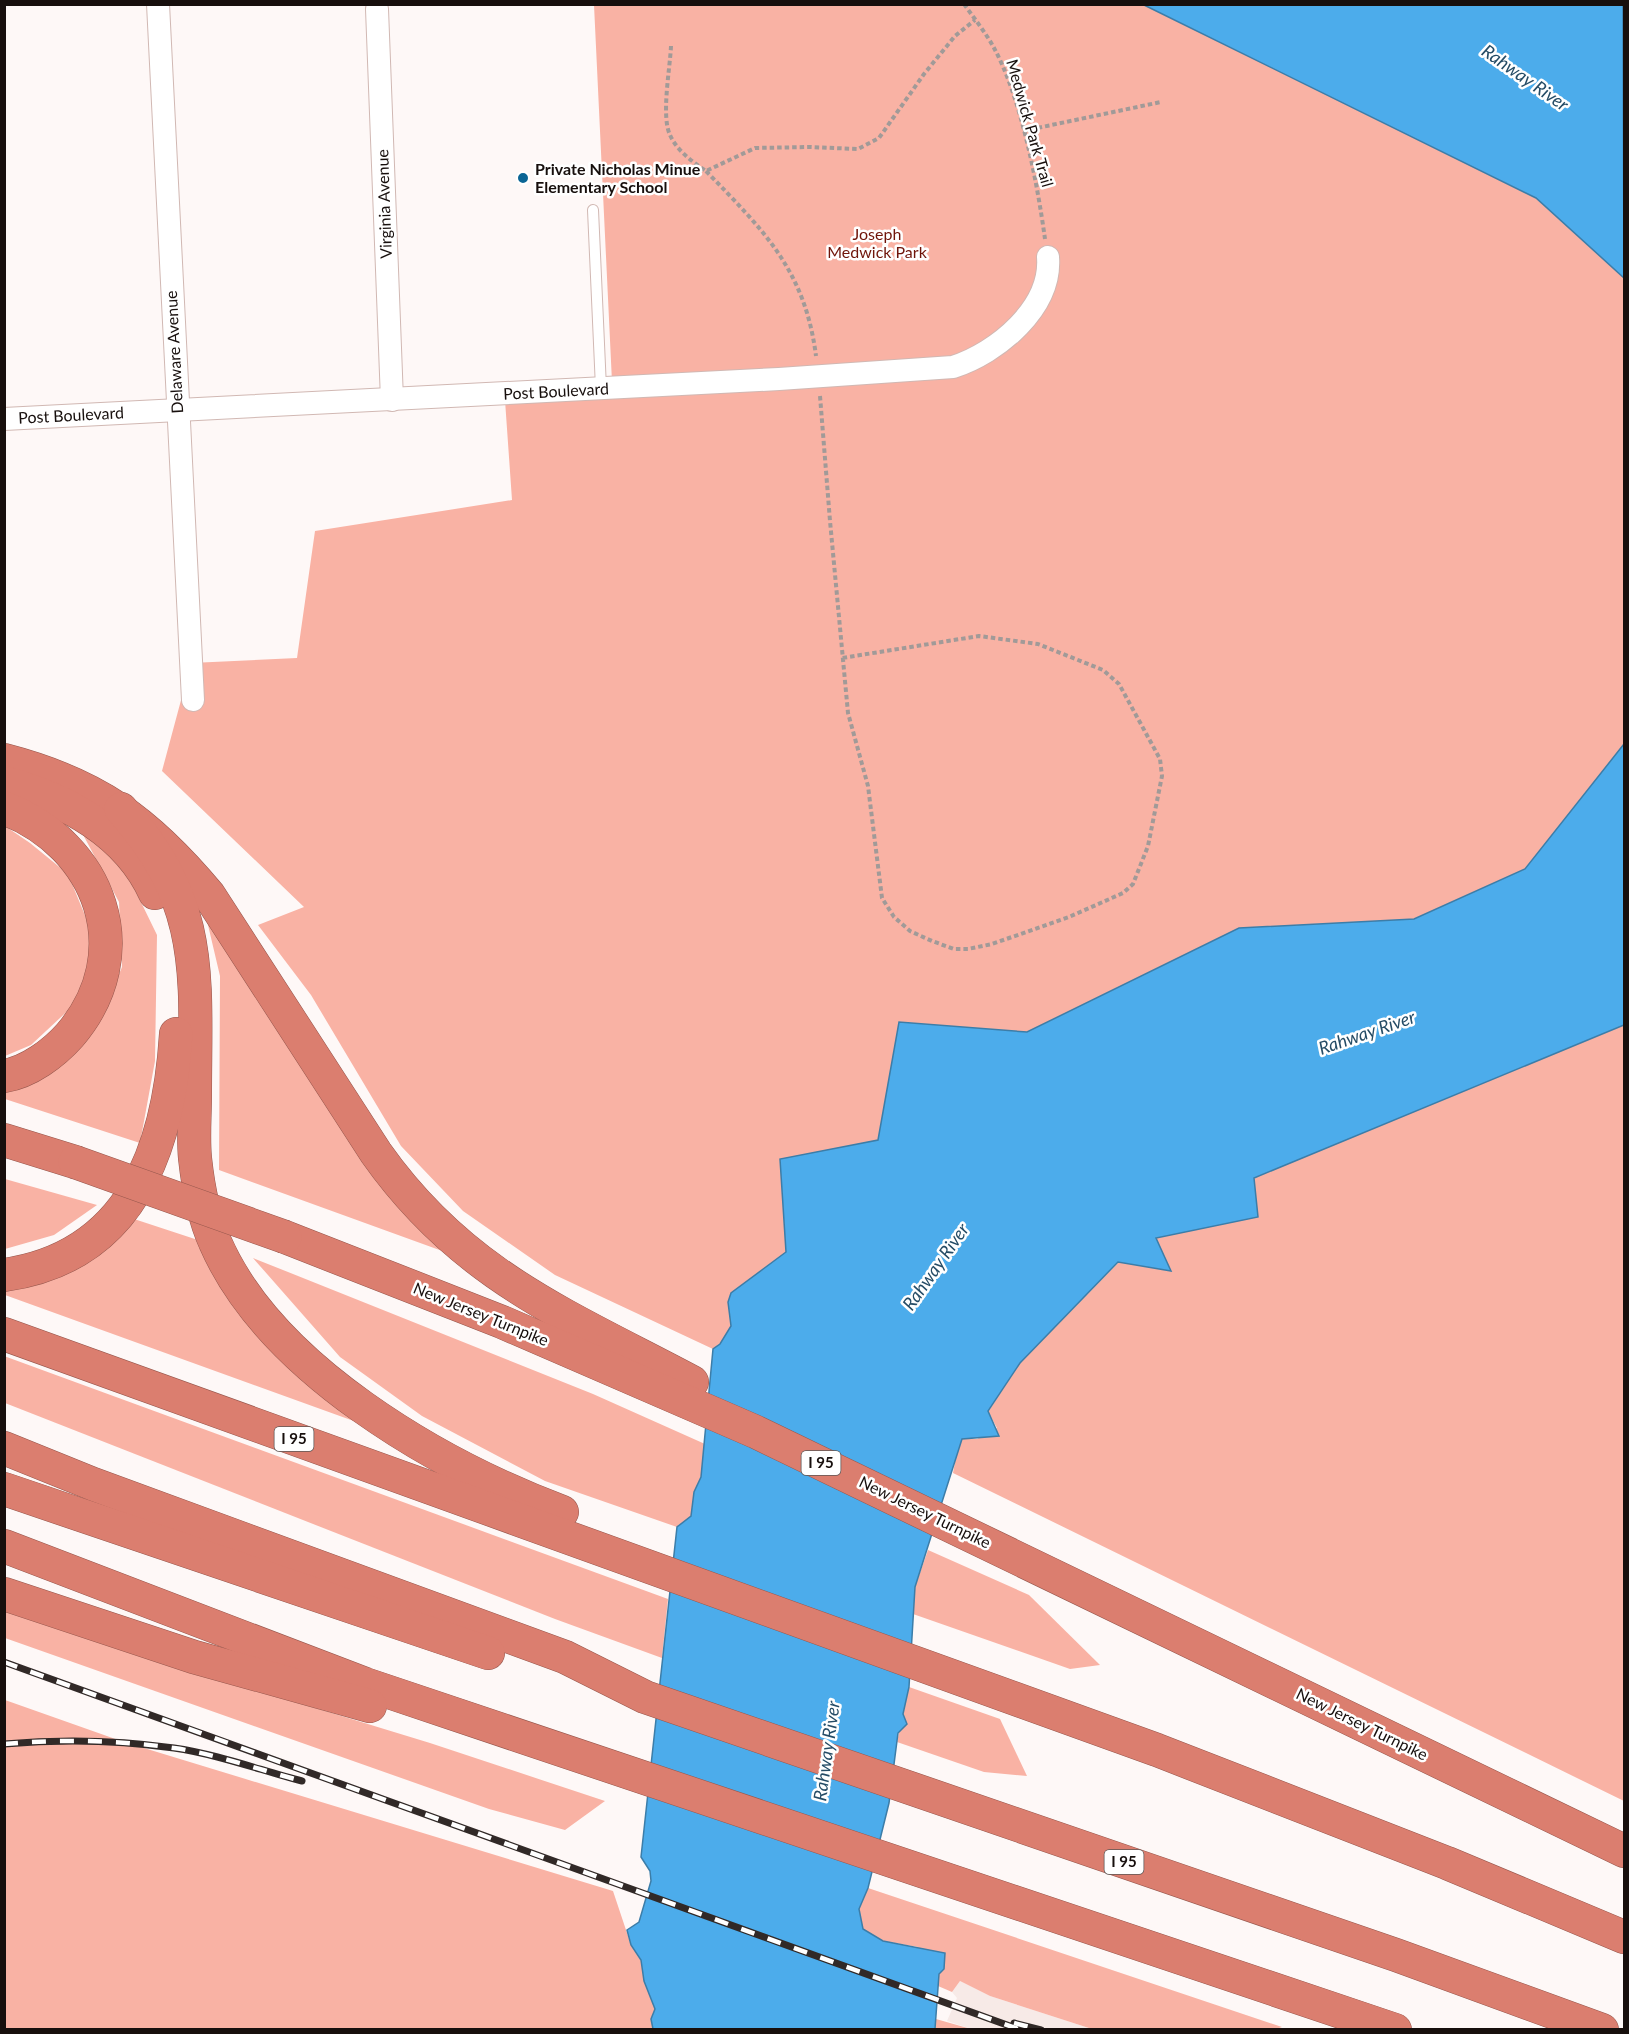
<svg xmlns="http://www.w3.org/2000/svg" width="1629" height="2034" viewBox="0 0 1629 2034" font-family="Lato,sans-serif">
<style>
.built{fill:#f7eae7}
.green{fill:#f9b2a4}
.water{fill:#4caceb;stroke:#3c7da8;stroke-width:1.5}
.lines{fill:none;stroke-linecap:round;stroke-linejoin:round}
.lane-casing{stroke:#d1b8b3;stroke-width:12}
.street-casing{stroke:#d1b8b3;stroke-width:24}
.highway-casing{stroke:#96574d;stroke-width:34}
.path{stroke:#a19a98;stroke-width:4;stroke-dasharray:4.5 3;stroke-linecap:butt}
.lane{stroke:#fff;stroke-width:10}
.street{stroke:#fff;stroke-width:22}
.highway{stroke:#db7e6f;stroke-width:33}
.rail-casing{stroke:#312927;stroke-width:7}
.rail{stroke:#fff;stroke-width:4.5;stroke-dasharray:14;stroke-linecap:butt}
.highway-bridge-casing{stroke:#96574d;stroke-width:34;stroke-linecap:butt}
.highway-bridge{stroke:#db7e6f;stroke-width:33}
.poi-dot{fill:#0b6595;stroke:#fff;stroke-width:2}
.labels{text-anchor:middle;stroke-width:5;stroke-linejoin:round;paint-order:stroke}
.shield{fill:#fff;stroke:#5d5756;stroke-width:1.5}
.shield-label{font-size:15px;font-weight:bold;fill:#170f0d}
.street-label{font-size:16px;fill:#170f0d;stroke:#fff}
.poi-label{font-size:16px;font-weight:bold;fill:#170f0d;stroke:#fff;text-anchor:start}
.park-label{font-size:16px;fill:#70150a;stroke:#fff}
.water-label{font-size:18px;font-style:italic;fill:#254c66;stroke:#fff}
</style>
<rect width="100%" height="100%" fill="#fef8f7"/>
<path class="built" d="M960,1981L990,1996L1092,2029H971L947,2021L957,1998L952,1992Z"/>
<g class="green">
<path d="M594,5H1144L1536,198L1624,278V744L1525,869L1414,919L1239,928L1027,1032L899,1022L878,1141L780,1159L786,1252L731,1293L728,1302L732,1326L720,1344L713,1349L555,1275L463,1211L401,1146L311,995L258,925L304,907L162,771L191,663L297,658L315,531L512,500L504,386L612,382Z"/>
<path d="M5,826L30,843L68,874L91,930L88,970L75,1004L31,1045L5,1056Z"/>
<path d="M80,829L119,857L157,935L155,1061L140,1143L5,1099V1087L101,1017L122,967L119,902Z"/>
<path d="M204,908L445,1252L219,1170L220,976Z"/>
<path d="M1624,1025V1801L953,1473L957,1451L962,1439H977L997,1428L988,1412L1020,1363L1119,1262L1170,1271L1155,1238L1257,1217L1253,1178Z"/>
<path d="M5,1179L97,1205L54,1235L5,1249Z"/>
<path d="M131,1218L204,1242L362,1424L5,1295L4,1282L50,1280L107,1249Z"/>
<path d="M253,1258L593,1394L705,1444L701,1477L694,1492L691,1516L677,1527L545,1481L422,1416L340,1357Z"/>
<path d="M4,1356L668,1599L662,1658L555,1619L5,1403Z"/>
<path d="M928,1550L1029,1595L1100,1665L1070,1669L913,1614L915,1587Z"/>
<path d="M4,1606L171,1664L430,1743L605,1801L565,1830L489,1809L5,1638Z"/>
<path d="M909,1687L1000,1719L1027,1776L984,1772L897,1742Z"/>
<path d="M5,1700L121,1741L613,1891L631,1945L641,1960L644,1981L655,2009L651,2019L653,2030H5Z"/>
<path d="M868,1888L1282,2027L1273,2030L1092,2029L990,1996L960,1981L952,1992L938,1986L939,1974L918,1947L883,1941L863,1929L859,1909Z"/>
<path d="M936,2019L971,2029H935Z"/>
</g>
<g class="water">
<path d="M1144,5H1623L1624,278L1536,198Z"/>
<path d="M1624,744V1025L1254,1178L1258,1217L1156,1238L1171,1271L1118,1262L1020,1363L988,1411L999,1436L962,1439L915,1587L909,1687L903,1714L907,1724L898,1733L889,1803L868,1888L859,1909L863,1929L883,1941L945,1953L944,1969L939,1974L935,2029H653L651,2019L655,2009L644,1981L641,1960L631,1945L627,1930L639,1922L651,1881L650,1871L641,1857L677,1527L691,1516L694,1492L701,1477L713,1349L720,1344L731,1326L728,1302L731,1293L786,1252L780,1159L878,1140L899,1022L1027,1032L1239,928L1414,919L1525,869Z"/>
</g>
<g class="lines">
<g class="lane-casing">
<path id="lane" d="M593,210L601,388"/>
</g>
<g class="street-casing">
<g id="street">
<path d="M158,4L193,700"/>
<path d="M377,9L392,400"/>
<path d="M4,419L779,379L953,367C997,353 1052,308 1048,257"/>
</g>
</g>
<g class="highway-casing">
<g id="highway">
<path d="M4,760C97,784 148,822 209,895L376,1153C462,1275 566,1315 692,1382"/>
<path d="M6,783C67,800 128,833 155,893"/>
<path d="M4,808C101,845 140,953 70,1035C54,1053 29,1072 4,1076"/>
<path d="M121,809C206,904 195,976 195,1094C195,1115 193,1137 195,1158C198,1186 203,1216 215,1242C270,1369 438,1465 562,1512"/>
<path d="M4,1140L75,1162"/>
<path d="M285,1237L502,1322L756,1432L1624,1851"/>
<path d="M4,1275C132,1257 169,1148 176,1034"/>
<path d="M4,1334L1157,1750L1447,1863L1624,1937"/>
<path d="M4,1448L93,1484L565,1657L645,1697L1396,1955L1602,2030"/>
<path d="M4,1489L488,1653"/>
<path d="M4,1546L365,1684L1395,2030"/>
<path d="M4,1594L194,1657L370,1706"/>
</g>
</g>
<g class="path">
<path d="M964,4C974,18 985,32 993,46C1021,97 1037,181 1045,239"/>
<path d="M671,46C670,69 661,116 670,135C677,151 693,162 706,171L755,148L810,147L858,149L879,138L924,74L955,36L975,20"/>
<path d="M1023,131L1161,102"/>
<path d="M706,171C764,231 805,270 816,356"/>
<path d="M820,396L830,521L848,713L868,786L882,898L894,917L910,931L932,941L954,949H968L992,944L1069,917L1123,893L1133,884L1148,846L1162,776L1160,759L1119,684L1103,670L1038,644L979,636L842,658"/>
</g>
<use href="#lane" class="lane"/>
<use href="#street" class="street"/>
<use href="#highway" class="highway"/>
<g class="rail-casing">
<g id="rail">
<path d="M4,1662L1021,2030"/>
<path d="M4,1744C61,1739 118,1740 174,1748C216,1754 260,1770 302,1781"/>
<path d="M1014,2023L1041,2030"/>
</g>
</g>
<use href="#rail" class="rail"/>
<g class="highway-bridge-casing">
<path id="highway-bridge" d="M75,1162L285,1237"/>
</g>
<use href="#highway-bridge" class="highway-bridge"/>
</g>
<circle class="poi-dot" cx="523" cy="178" r="6"/>
<g class="labels">
<g class="shield">
<rect x="274.5" y="1427" width="39" height="24" rx="4.5"/>
<rect x="801.5" y="1451" width="39" height="24" rx="4.5"/>
<rect x="1104.5" y="1850" width="39" height="24" rx="4.5"/>
</g>
<g class="shield-label">
<text x="294" y="1444">I 95</text>
<text x="821" y="1468">I 95</text>
<text x="1124" y="1867">I 95</text>
</g>
<g class="street-label">
<text transform="translate(1030 123) rotate(74)" y="6">Medwick Park Trail</text>
<text transform="translate(384 204) rotate(-92)" y="6">Virginia Avenue</text>
<text transform="translate(174 352) rotate(-93)" y="6">Delaware Avenue</text>
<text transform="translate(556 391) rotate(-3)" y="6">Post Boulevard</text>
<text transform="translate(71 415) rotate(-3)" y="6">Post Boulevard</text>
<text transform="translate(481 1314) rotate(22)" y="6">New Jersey Turnpike</text>
<text transform="translate(925 1512) rotate(26)" y="6">New Jersey Turnpike</text>
<text transform="translate(1362 1724) rotate(26)" y="6">New Jersey Turnpike</text>
</g>
<g class="poi-label">
<text x="535" y="175">Private Nicholas Minue<tspan x="535" dy="18">Elementary School</tspan></text>
</g>
<g class="park-label">
<text x="877" y="240">Joseph<tspan x="877" dy="18">Medwick Park</tspan></text>
</g>
<g class="water-label">
<text transform="translate(1525 78) rotate(35)" y="6">Rahway River</text>
<text transform="translate(1367 1033) rotate(-19)" y="6">Rahway River</text>
<text transform="translate(936 1267) rotate(-55)" y="6">Rahway River</text>
<text transform="translate(827 1751) rotate(-82)" y="6">Rahway River</text>
</g>
</g>
<rect width="1629" height="2034" fill="none" stroke="#170f0d" stroke-width="12"/>
</svg>
